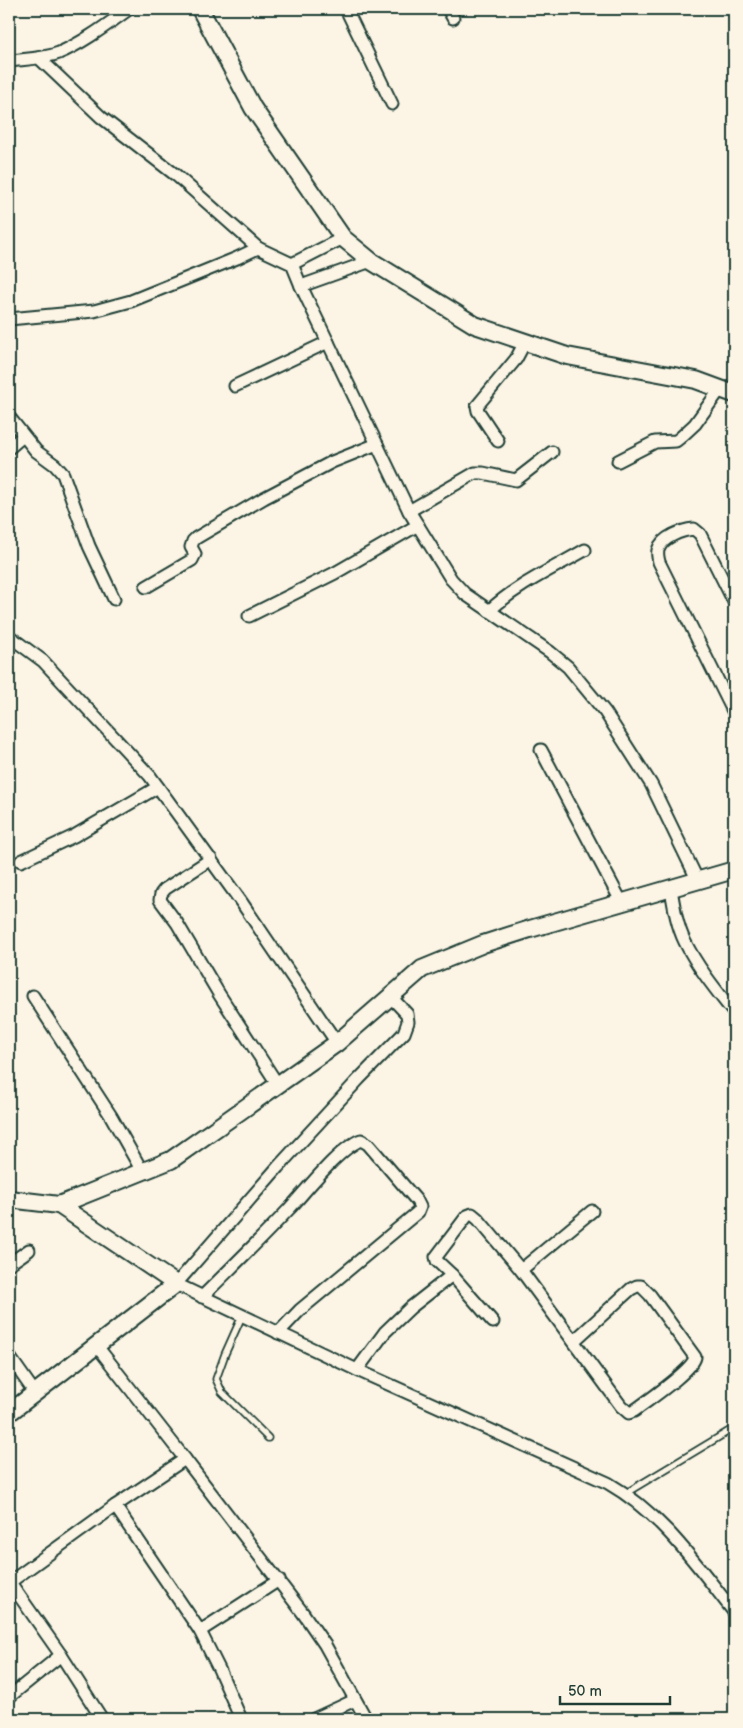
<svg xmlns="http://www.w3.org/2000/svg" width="743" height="1728" viewBox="0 0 743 1728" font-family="'Balsamiq Sans',sans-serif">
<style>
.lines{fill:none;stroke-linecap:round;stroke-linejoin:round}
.lane-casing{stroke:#1f3d34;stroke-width:9}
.street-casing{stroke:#1f3d34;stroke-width:15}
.secondary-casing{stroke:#1f3d34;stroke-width:20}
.lane{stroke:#fcf5e5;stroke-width:5.5}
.street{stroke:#fcf5e5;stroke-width:11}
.secondary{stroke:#fcf5e5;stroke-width:16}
</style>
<rect width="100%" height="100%" fill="#fcf5e5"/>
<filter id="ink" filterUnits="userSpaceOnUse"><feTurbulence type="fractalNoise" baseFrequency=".02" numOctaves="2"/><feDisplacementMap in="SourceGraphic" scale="10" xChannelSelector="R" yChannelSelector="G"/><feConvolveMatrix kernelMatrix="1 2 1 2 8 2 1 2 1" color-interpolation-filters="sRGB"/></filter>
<g filter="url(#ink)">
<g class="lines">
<g class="lane-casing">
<g id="lane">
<path d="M242,1316L225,1354L216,1379L222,1392L268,1438"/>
<path d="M626,1493L734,1428"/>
</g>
</g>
<g class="street-casing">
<g id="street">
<path d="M346,9L392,104"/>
<path d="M448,9L453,18"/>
<path d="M39,58L101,117L177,176L258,248L292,264L301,286"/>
<path d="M9,61C25,59 43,59 59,53C83,43 108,24 129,9"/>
<path d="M371,261L301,286L409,511L451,579L465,594L550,652L568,667L605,712L651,784L698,881"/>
<path d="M292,264L343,238"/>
<path d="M9,319L94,311L131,301L237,258L258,248"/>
<path d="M235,386L328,342"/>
<path d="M9,417L36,451L55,465L63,474L89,546L114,599"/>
<path d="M498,441L478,411L477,406L516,359L525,342"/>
<path d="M9,448L23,436"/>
<path d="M618,461L655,442L676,441L681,437L695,424L721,388"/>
<path d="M409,511L475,473H483L516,480L552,452"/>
<path d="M146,587L192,560L195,554L191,547L193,541L196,538L264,498L332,462L377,444"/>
<path d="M734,602L700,534L694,529C682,530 662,537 658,550C657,554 658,558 659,562L734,713"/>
<path d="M489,611C517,585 552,569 585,550"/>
<path d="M249,616L335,573L418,525"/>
<path d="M9,636L43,661L150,776L242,903L337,1043"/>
<path d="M541,750L622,903"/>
<path d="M211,859L165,889L161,894L160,900L177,923L219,994L278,1085"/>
<path d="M21,861L74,836L158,787"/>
<path d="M671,889C674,907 677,926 685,942C698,968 716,990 734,1013"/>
<path d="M33,996L111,1116L142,1171"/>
<path d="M391,997L407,1014L408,1022L404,1033L359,1079L278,1167L176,1284L357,1370L608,1483C662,1514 696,1564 734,1612"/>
<path d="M9,1264L29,1250"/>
<path d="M521,1270L592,1211"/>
<path d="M452,1275L493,1322"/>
<path d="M202,1297C231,1268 261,1239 289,1209C306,1191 339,1148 361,1140L368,1144L417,1201L420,1207L418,1212L300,1310L278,1333"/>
<path d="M96,1345L185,1459"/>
<path d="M9,1356L35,1393"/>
<path d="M357,1370L385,1332L410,1308L452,1275L437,1261L436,1257L467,1216L472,1214L478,1219L521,1270L621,1406L629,1413L634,1411C647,1401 693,1370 695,1357L650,1295L641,1286H637L631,1289L574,1341"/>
<path d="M115,1506L200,1631L219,1669L241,1719"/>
<path d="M9,1581L61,1655L102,1719"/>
<path d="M10,1582L115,1506L185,1459L303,1613L325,1645L366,1719"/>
<path d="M200,1631L279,1580"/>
<path d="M9,1697L61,1655"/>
<path d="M314,1719L355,1700"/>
</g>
</g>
<g class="secondary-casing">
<g id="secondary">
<path d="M200,9L253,108L343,238L371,261L475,325L567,356L696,380L734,394"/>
<path d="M9,1199L59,1205L171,1160L337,1043L422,969L483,944L530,929L734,870"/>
<path d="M9,1413L176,1284L59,1205"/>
</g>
</g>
<use href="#lane" class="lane"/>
<use href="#street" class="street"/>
<use href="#secondary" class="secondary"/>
</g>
</g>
<rect width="743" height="1728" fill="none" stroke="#fcf5e5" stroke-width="30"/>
<rect x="15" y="15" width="713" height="1698" fill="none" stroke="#1f3d34" stroke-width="2" filter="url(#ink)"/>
<path d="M560 1696v8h110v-8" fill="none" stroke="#1f3d34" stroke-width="2.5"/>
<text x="568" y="1696" font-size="15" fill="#1f3d34" stroke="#fcf5e5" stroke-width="4" paint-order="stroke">50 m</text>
</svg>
